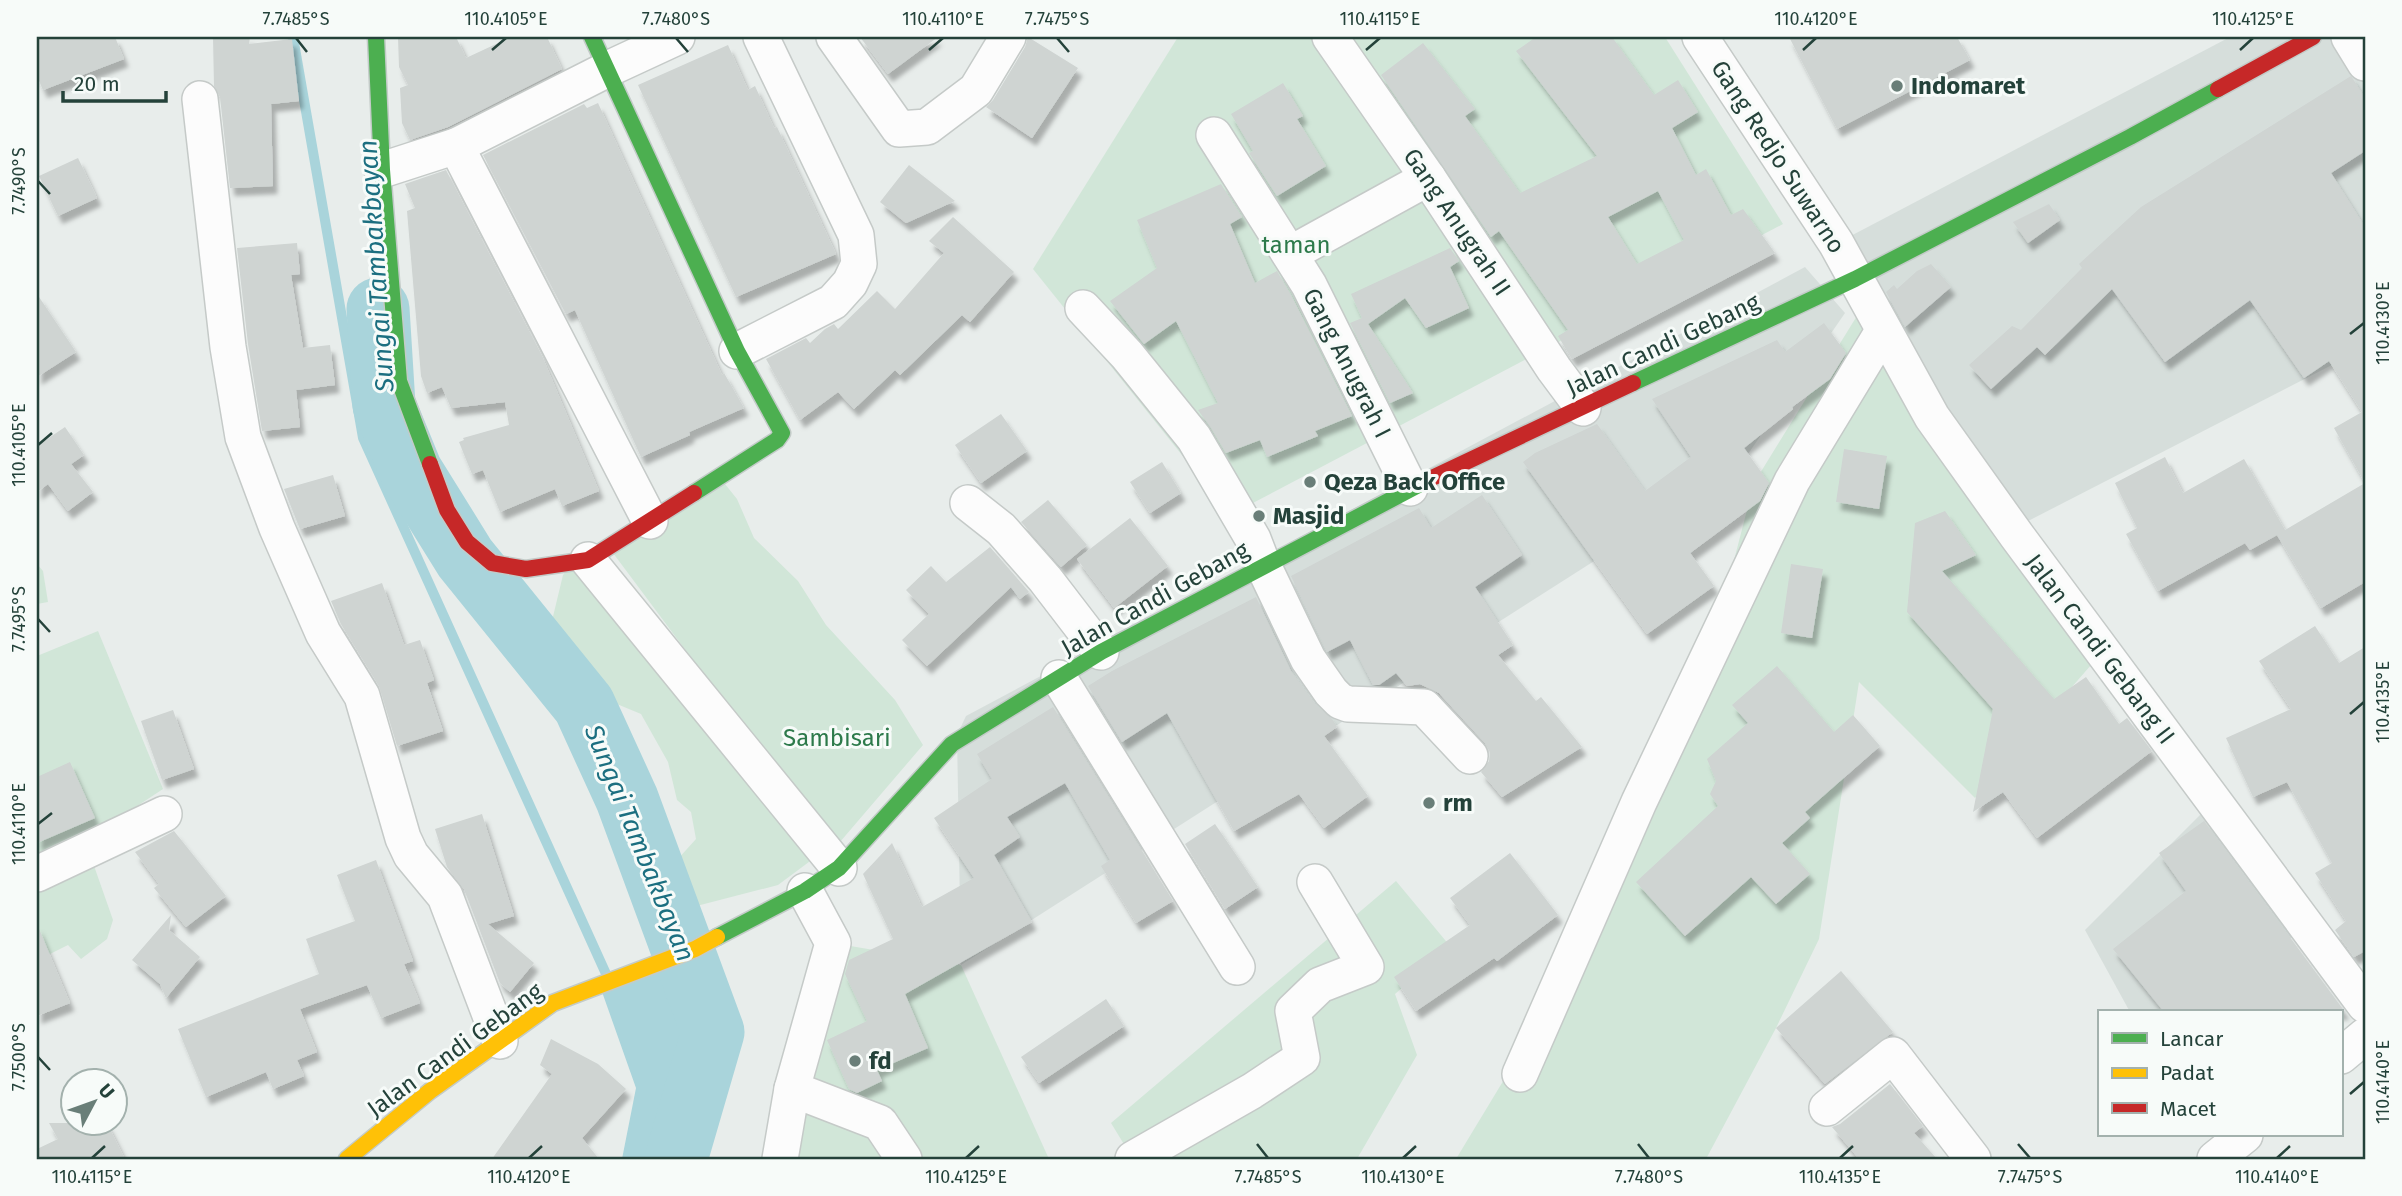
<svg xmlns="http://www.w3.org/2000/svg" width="2402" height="1196" viewBox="0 0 2402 1196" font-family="'Fira Sans',sans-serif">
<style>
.built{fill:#d6dedb}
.green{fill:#d1e6d8}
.water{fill:#a9d4db}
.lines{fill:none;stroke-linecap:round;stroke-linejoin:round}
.stream{stroke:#a9d4db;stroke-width:10}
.river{stroke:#a9d4db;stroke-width:63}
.building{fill:#cfd4d2;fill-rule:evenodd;filter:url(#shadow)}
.street-casing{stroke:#c5cac8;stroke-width:38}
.fast-casing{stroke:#c3cbc8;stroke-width:19}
.slow-casing{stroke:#c3cbc8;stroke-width:19}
.jam-casing{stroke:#c3cbc8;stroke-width:19}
.street{stroke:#fcfcfc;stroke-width:35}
.fast{stroke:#4caf50;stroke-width:16}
.slow{stroke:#ffc107;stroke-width:16}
.jam{stroke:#c62828;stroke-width:16}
.ticks{fill:none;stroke:#24423a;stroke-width:2.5}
.poi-dot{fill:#697e78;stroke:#f7fbf9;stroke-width:2.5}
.labels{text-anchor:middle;stroke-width:6;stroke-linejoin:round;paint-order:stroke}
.poi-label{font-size:24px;font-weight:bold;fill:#24423a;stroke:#f7fbf9;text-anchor:start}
.street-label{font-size:24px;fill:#24423a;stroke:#f7fbf9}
.park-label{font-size:24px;fill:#2d7a4b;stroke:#f7fbf9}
.water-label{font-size:26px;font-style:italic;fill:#1c6f80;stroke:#f7fbf9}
.neatline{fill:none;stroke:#24423a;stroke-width:2.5}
.ticks-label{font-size:18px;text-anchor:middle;fill:#24423a}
</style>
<defs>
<filter id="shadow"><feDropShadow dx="4.5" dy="8" stdDeviation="2" flood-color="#0004"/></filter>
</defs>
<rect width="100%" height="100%" fill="#e8edeb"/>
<g class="built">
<path d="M2230,37H2365V348L1995,538L1922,405L1843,240Z"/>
<path d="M1805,267L1845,313L1737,470L961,965L957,735L966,716Z"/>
<path d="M2206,809L2298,933L2187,1012H2130L2085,930Z"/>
</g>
<g class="green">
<path d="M1178,37H1665L1783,224L1230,515L1033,269Z"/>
<path d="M1868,298L1922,405L1995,538L2098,657L1975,798L1859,682L1819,939L1776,1028L1706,1159H1456L1554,997L1717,626L1754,483Z"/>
<path d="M721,479L737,499L754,538L798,581L826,625L895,700L923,745L834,849L613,553Z"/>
<path d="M577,558L821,853L778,885L685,909L677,860L696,839L691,812L677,800L668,762L641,714L600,697L571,661L550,629L563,575Z"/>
<path d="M37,564L43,571L48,602L37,604Z"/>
<path d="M98,631L163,789L125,814L93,863L113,920L107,939L81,959L68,945L48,955L37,947V656Z"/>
<path d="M1396,881L1450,946L1395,994L1417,1055L1357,1159H1133L1111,1123Z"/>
<path d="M833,943L961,965L1049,1159H772Z"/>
</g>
<path class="water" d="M671,969L703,1030L671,1159H622L636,1088L601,989Z"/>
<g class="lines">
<path class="stream" d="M293,37L363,438L607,976"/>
<path class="river" d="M378,309L384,405L411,471L465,558L584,705L627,799L713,1032L676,1159"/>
</g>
<g class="building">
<path d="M37,37H115L124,59L43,90L37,76Z"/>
<path d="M213,37H250L249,44L292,39L299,101L271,104L273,186L230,188L220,97L214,86Z"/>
<path d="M398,37H456L466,58L511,37H547L562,69L448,127L410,140L402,123L400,88L408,85L399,67Z"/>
<path d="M860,37H938L888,74Z"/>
<path d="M1028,37L1078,68L1032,138L986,107L993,100L1025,47Z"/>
<path d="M1536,37H1612L1654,95L1678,80L1698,112L1672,128L1696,175L1706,169L1731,215L1743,209L1775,253L1572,359L1558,336L1568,330L1499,231L1491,237L1381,75L1423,43L1475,109L1465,116L1520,193L1597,156L1516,51ZM1658,191L1684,240L1637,264L1608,217Z"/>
<path d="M1789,37H1957L1970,60L1837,129Z"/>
<path d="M728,45L748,90L755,86L774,128L777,127L836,254L736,297L638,85Z"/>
<path d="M2351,76L2365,98V151L2331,173L2365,227V582L2321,608L2277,535L2250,550L2245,543L2158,591L2126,534L2137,528L2115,483L2165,457L2183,493L2244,459L2285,530L2365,483L2334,428L2362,412L2329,361L2304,378L2250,300L2165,362L2112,289L2045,355L2037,347L1991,389L1969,365L2012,326L2021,330L2082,268L2079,264L2141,207Z"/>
<path d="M1283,83L1303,116L1297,119L1326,166L1277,196L1249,153L1253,151L1231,114Z"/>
<path d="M598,103L722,375L724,373L744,408L689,432L690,435L641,457L575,310L566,314L483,155L584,104L587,108Z"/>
<path d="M78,158L97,198L58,216L39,176Z"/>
<path d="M909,165L955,201L906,223L880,202Z"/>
<path d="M446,170L542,356L599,491L562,506L555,489L500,512L483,470L472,474L459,442L464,440L463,438L509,425L505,402L451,408L442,387L427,393L421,376L407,211L415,208L405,184Z"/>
<path d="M1221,184L1242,217L1230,224L1255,283L1277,271L1291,295L1352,416L1315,431L1318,436L1267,457L1260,440L1226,453L1211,428L1198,410L1218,403L1176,321L1144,344L1110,301L1157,268L1137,220Z"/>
<path d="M2049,204L2060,220L2028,243L2013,222Z"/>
<path d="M953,217L1014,272L970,322L962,315L900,375L895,370L854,409L838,392L800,420L766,359L806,338L810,343L825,329L834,324L838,329L877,291L895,309L944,253L929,241Z"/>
<path d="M297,243L300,274L291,275L303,348L330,345L335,385L296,390L300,427L262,431L248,344L237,248Z"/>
<path d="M1450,248L1459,261L1450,267L1469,308L1426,328L1405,298L1368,324L1413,393L1390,403L1350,323L1362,318L1351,294Z"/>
<path d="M1931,264L1951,287L1905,327L1886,292L1894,285L1897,289L1917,271Z"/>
<path d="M37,294L76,352L37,377Z"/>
<path d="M1824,323L1846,353L1830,379L1792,407L1793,409L1744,448L1769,483L1760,501L1690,553L1714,586L1647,634L1523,462L1535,453L1597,424L1645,491L1691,457L1652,399L1777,340L1785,352Z"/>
<path d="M1001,414L1027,451L981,483L955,445Z"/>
<path d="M65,427L84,455L71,464L93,492L68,511L48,484L37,492V446Z"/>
<path d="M1844,449L1887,456L1879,509L1836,502Z"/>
<path d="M1162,462L1181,493L1150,513L1130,482Z"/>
<path d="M333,475L345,516L300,529L284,489Z"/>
<path d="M1482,495L1522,555L1475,587L1513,645L1498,655L1536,701L1541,697L1582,747L1502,797L1481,772L1489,761L1490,752L1485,743L1439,693L1420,684L1407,686L1396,673L1379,685H1373L1350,640L1327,652L1291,576L1419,508L1431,528Z"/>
<path d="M1048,500L1087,545L1061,567L1021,522Z"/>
<path d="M1945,511L1976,555L1942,571L2054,699L2086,677L2119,724L2127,718L2152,751L2037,838L2003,792L1973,812L1993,709L1907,612L1915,523Z"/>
<path d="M1130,518L1168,566L1114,608L1077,559Z"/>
<path d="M990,547L1029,592L1020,599L1011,587L927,666L902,640L929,614L906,590L931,566L946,582Z"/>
<path d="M1791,564L1823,569L1812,638L1781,633Z"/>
<path d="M382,583L404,645L420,640L434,680L427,683L443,731L397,746L379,686L341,624L331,601Z"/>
<path d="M1256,597L1291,671L1315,704L1332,719L1337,727L1324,736L1368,796L1324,828L1299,794L1234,831L1167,713L1122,742L1088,686L1112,671Z"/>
<path d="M2315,626L2339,663L2365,647V951L2354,957L2335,930L2346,921L2315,873L2332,863L2287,782L2253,797L2226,738L2291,709L2259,661Z"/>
<path d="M1777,666L1834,732L1853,715L1880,746L1805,812L1810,818L1782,843L1810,874L1776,904L1751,877L1685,936L1636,882L1718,806L1710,794L1716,781L1707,759L1748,723L1732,705Z"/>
<path d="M1053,707L1173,901L1136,923L1101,866L1110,860L1065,783L1007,817L1020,837L994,855L1032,922L905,994L928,1048L877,1070L882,1081L857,1093L849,1089L827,1040L867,1021L845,974L849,960L893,939L863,874L892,843L922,907L974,878L934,818L992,779L977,754Z"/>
<path d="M173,710L194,769L162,780L141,721Z"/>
<path d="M70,762L95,818L37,843V777Z"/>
<path d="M482,814L514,916L488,924L534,963L510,992L500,983L464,889L447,867L435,829Z"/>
<path d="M2204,821L2345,1012H2164L2113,949L2186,891L2159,853Z"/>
<path d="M1215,824L1258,887L1225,909L1185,844Z"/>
<path d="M174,831L226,896L186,927L154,888L159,884L135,852Z"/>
<path d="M1510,853L1558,915L1497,961L1494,958L1416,1011L1394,977L1470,925L1450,898Z"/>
<path d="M376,860L413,961L404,964L420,1003L381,1018L367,985L300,1009L317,1052L297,1060L304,1076L273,1089L266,1072L206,1097L178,1029L319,974L306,939L355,921L337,875Z"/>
<path d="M171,915L169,930L200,957L166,998L160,984L132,960Z"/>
<path d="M37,924L70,1003L37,1016Z"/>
<path d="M1841,971L1893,1032L1825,1084L1776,1028Z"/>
<path d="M1106,999L1124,1026L1039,1083L1021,1057Z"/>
<path d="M551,1039L598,1064L626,1089L582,1138L599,1159H492L552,1074L540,1065Z"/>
<path d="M1890,1084L1923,1126L1914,1133L1937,1159H1859L1832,1127L1840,1124Z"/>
<path d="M49,1123H107L125,1159H37V1149L58,1139Z"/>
</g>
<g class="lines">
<g class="street-casing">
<g id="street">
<path d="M834,37L899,129L927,127L976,90L1008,37"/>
<path d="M1330,37L1428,178L1554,369L1583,408"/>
<path d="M1700,37L1836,243L1932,417L2017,536L2365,1005"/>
<path d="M2349,37L2365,63"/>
<path d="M200,99L228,347L243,437L277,528L323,633L362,696L403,838L411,855L445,896L500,1041"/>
<path d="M1214,135L1309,285L1410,488"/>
<path d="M456,146L650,521"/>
<path d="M382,170L456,146L608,69L677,37"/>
<path d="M1290,254L1428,178"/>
<path d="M1083,308L1127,355L1194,438L1253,539L1263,565L1308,659L1331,692L1340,701L1348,704L1424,707L1470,756"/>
<path d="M737,351L833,302L850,283L859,264L856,235L761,37"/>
<path d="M968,503L1001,529L1045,579L1101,652"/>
<path d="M588,560L839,868"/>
<path d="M1059,678L1237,967"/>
<path d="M37,874L164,814"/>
<path d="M2341,1056L2365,1036"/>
<path d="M1520,1074L1639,802L1792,481L1883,331"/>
<path d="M792,1089L880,1123L904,1159"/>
<path d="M1827,1108L1893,1055L1973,1159"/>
<path d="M780,1159L792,1089L833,943L805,891"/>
<path d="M1133,1159L1252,1091L1302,1058L1293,1011L1320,985L1366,967L1315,882"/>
<path d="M2215,1159L2245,1135"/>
</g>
</g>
<g class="fast-casing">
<g id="fast">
<path d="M376,37L382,170L399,381L430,464"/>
<path d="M592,37L737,351L782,433L777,440L694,493"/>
<path d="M1633,383L1855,279L2130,137L2218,89"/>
<path d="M717,937L805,891L839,868L952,744L1101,652L1432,478"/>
</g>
</g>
<g class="slow-casing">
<path id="slow" d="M347,1159L430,1091L553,1003L695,949L717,937"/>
</g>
<g class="jam-casing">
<g id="jam">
<path d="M2218,89L2313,37"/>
<path d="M430,464L447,510L467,542L492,563L526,569L588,560L694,493"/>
<path d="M1432,478L1633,383"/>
</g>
</g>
<use href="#street" class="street"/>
<use href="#fast" class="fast"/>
<use href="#slow" class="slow"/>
<use href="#jam" class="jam"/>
</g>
<path class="ticks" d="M296,38L307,52M676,38L688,52M1057,38L1069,52M492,50L506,38M929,50L943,38M1366,50L1380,38M1803,50L1816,38M2240,50L2253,38M38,181L50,194M2350,334L2364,323M38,445L52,433M38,619L50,632M2350,714L2364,702M38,824L52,813M38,1057L50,1070M2350,1094L2364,1082M1257,1144L1268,1158M1638,1144L1649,1158M2018,1144L2030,1158M92,1158L105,1146M529,1158L542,1146M966,1158L979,1146M1403,1158L1416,1146M1840,1158L1853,1146M2277,1158L2290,1146"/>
<g class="poi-dot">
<circle cx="1897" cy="86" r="7"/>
<circle cx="1310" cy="482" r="7"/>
<circle cx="1259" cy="516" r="7"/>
<circle cx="1429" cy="803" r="7"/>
<circle cx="855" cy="1061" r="7"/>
</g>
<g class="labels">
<g class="poi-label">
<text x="1911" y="94">Indomaret</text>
<text x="1324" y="490">Qeza Back Office</text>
<text x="1273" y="524">Masjid</text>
<text x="1443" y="811">rm</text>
<text x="869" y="1069">fd</text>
</g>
<g class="street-label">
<text transform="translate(1778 157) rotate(57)" y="8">Gang Redjo Suwarno</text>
<text transform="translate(1457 222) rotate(56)" y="8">Gang Anugrah II</text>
<text transform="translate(1663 345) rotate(-25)" y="8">Jalan Candi Gebang</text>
<text transform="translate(1347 363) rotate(63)" y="8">Gang Anugrah I</text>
<text transform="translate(1155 599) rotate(-29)" y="8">Jalan Candi Gebang</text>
<text transform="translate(2100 649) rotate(53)" y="8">Jalan Candi Gebang II</text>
<text transform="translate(455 1050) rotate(-36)" y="8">Jalan Candi Gebang</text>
</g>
<g class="park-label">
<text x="1296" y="253">taman</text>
<text x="837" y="746">Sambisari</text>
</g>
<g class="water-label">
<text transform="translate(376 266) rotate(-94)" y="9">Sungai Tambakbayan</text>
<text transform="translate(640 843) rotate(68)" y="9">Sungai Tambakbayan</text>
</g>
</g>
<rect width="2402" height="1196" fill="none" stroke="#f7fbf9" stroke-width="77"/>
<rect x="2098" y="1010" width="245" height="126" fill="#f7fbf9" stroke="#a3b1ad" stroke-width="2"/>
<rect x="2112" y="1033" width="35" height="10" fill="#4caf50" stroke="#a3b1ad" stroke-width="2"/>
<text x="2160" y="1046" font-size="21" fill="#24423a">Lancar</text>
<rect x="2112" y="1068" width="35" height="10" fill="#ffc107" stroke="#a3b1ad" stroke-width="2"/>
<text x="2160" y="1080" font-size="21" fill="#24423a">Padat</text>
<rect x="2112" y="1103" width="35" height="10" fill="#c62828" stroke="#a3b1ad" stroke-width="2"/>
<text x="2160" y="1116" font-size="21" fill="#24423a">Macet</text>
<g transform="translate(94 1102) rotate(49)"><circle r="33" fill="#f7fbf9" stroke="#a3b1ad" stroke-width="2"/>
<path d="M0-5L12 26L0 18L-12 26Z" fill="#697e78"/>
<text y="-10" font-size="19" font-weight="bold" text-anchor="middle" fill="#24423a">U</text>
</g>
<path d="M63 91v10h103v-10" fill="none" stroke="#24423a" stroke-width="3.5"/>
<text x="74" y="91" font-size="21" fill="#24423a" stroke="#f7fbf9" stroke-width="5" paint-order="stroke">20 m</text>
<rect x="38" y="38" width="2326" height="1120" class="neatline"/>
<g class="ticks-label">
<text x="296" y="25">7.7485°S</text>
<text x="506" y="25">110.4105°E</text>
<text x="676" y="25">7.7480°S</text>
<text x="943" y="25">110.4110°E</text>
<text x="1057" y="25">7.7475°S</text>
<text x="1380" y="25">110.4115°E</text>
<text x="1816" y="25">110.4120°E</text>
<text x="2253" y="25">110.4125°E</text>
<text transform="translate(19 181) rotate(-90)" y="6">7.7490°S</text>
<text transform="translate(2383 323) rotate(-90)" y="6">110.4130°E</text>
<text transform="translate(19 445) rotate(-90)" y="6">110.4105°E</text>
<text transform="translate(19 619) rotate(-90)" y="6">7.7495°S</text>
<text transform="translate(2383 702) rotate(-90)" y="6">110.4135°E</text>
<text transform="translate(19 824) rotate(-90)" y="6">110.4110°E</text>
<text transform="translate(19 1057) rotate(-90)" y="6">7.7500°S</text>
<text transform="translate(2383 1082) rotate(-90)" y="6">110.4140°E</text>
<text x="92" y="1183">110.4115°E</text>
<text x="529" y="1183">110.4120°E</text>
<text x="966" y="1183">110.4125°E</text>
<text x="1268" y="1183">7.7485°S</text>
<text x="1403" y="1183">110.4130°E</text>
<text x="1649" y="1183">7.7480°S</text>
<text x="1840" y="1183">110.4135°E</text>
<text x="2030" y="1183">7.7475°S</text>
<text x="2277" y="1183">110.4140°E</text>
</g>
</svg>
